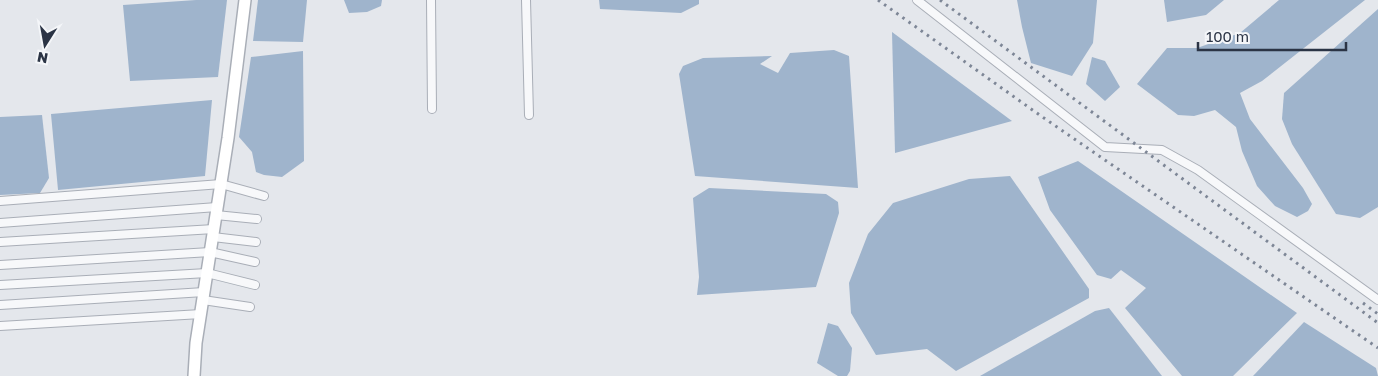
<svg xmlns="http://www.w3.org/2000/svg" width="1378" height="376" viewBox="0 0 1378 376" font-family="'Golos Text',sans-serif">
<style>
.water{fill:#9fb4cc}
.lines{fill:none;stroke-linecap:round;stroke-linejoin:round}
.street-casing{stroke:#a9aeb7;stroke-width:10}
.secondary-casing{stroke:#a9aeb7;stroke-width:14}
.street{stroke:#f7f8fa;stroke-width:8}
.secondary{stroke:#fff;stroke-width:11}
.rail{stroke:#7d8696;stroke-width:3;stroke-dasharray:2.5 5;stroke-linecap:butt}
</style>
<rect width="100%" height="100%" fill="#e4e7ec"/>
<g class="water">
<path d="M196,0H227L218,77L130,81L123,5Z"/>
<path d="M258,0H307L303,42L253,41Z"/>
<path d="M344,0H382L381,6L367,12L349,13Z"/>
<path d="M599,0H699V4L681,13L600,9Z"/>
<path d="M1017,0H1097L1093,43L1072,76L1031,63L1022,27Z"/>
<path d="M1164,0H1224L1206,15L1167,22Z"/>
<path d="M1279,0H1365L1262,81L1240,93L1250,119L1303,188L1312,204L1308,211L1297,217L1275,206L1257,186L1242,151L1236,127L1215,110L1194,116L1178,115L1137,84L1167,48H1197L1240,33Z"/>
<path d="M1378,9V207L1360,218L1336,214L1292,144L1282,119L1284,93Z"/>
<path d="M892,32L1012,121L895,153Z"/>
<path d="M834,50L849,56L858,188L695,176L679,74L683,66L703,58L772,56L760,64L778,73L790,53Z"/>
<path d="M303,51L304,161L282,177L264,175L256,172L252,152L239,137L251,57Z"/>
<path d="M1092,57L1105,61L1120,87L1105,101L1086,84Z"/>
<path d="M212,100L205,176L58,190L51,114Z"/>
<path d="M42,115L49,178L40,193L0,195V117Z"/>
<path d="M1078,161L1297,313L1233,376H1182L1125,308L1146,288L1121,270L1111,279L1097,275L1050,210L1038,177Z"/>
<path d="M1010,176L1089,289V298L956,371L927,349L876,355L851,313L849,283L868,234L893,203L969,179Z"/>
<path d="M709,188L826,194L838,202L839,213L816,287L697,295L699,277L693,198Z"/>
<path d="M1109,308L1162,376H980L1095,311Z"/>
<path d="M1304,322L1376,368L1378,376H1253Z"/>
<path d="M828,323L838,326L852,348L850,371L847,376H838L817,363Z"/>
</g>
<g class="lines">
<g class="street-casing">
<g id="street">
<path d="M431,0L432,109"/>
<path d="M526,0L529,115"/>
<path d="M917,0L1105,147L1162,150L1198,170L1378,300"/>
<path d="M0,201L221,184L264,196"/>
<path d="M216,215L257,219"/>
<path d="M0,223L217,207"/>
<path d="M213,237L256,242"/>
<path d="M0,242L214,229"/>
<path d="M0,265L210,252L255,262"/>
<path d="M0,285L207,273L255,285"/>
<path d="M203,300L250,307"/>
<path d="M0,305L204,292"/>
<path d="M0,326L201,314"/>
</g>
</g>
<g class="secondary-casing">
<path id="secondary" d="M194,376L196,343L228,138L245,0"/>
</g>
<use href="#street" class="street"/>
<use href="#secondary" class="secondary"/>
<g class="rail">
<path d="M878,0L1041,116L1378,348"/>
<path d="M940,0L1378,323"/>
<path d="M1363,303L1378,314"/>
</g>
</g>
<g transform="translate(45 45) rotate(191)" stroke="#f4f6f9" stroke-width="4" paint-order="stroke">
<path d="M0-4L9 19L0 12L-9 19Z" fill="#2b3445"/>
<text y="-8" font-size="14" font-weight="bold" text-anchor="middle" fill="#2b3445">N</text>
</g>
<path d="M1198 42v8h148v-8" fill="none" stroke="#2b3445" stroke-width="2.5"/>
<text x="1206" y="42" font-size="15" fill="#2b3445" stroke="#f4f6f9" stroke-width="4" paint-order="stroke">100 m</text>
</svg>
